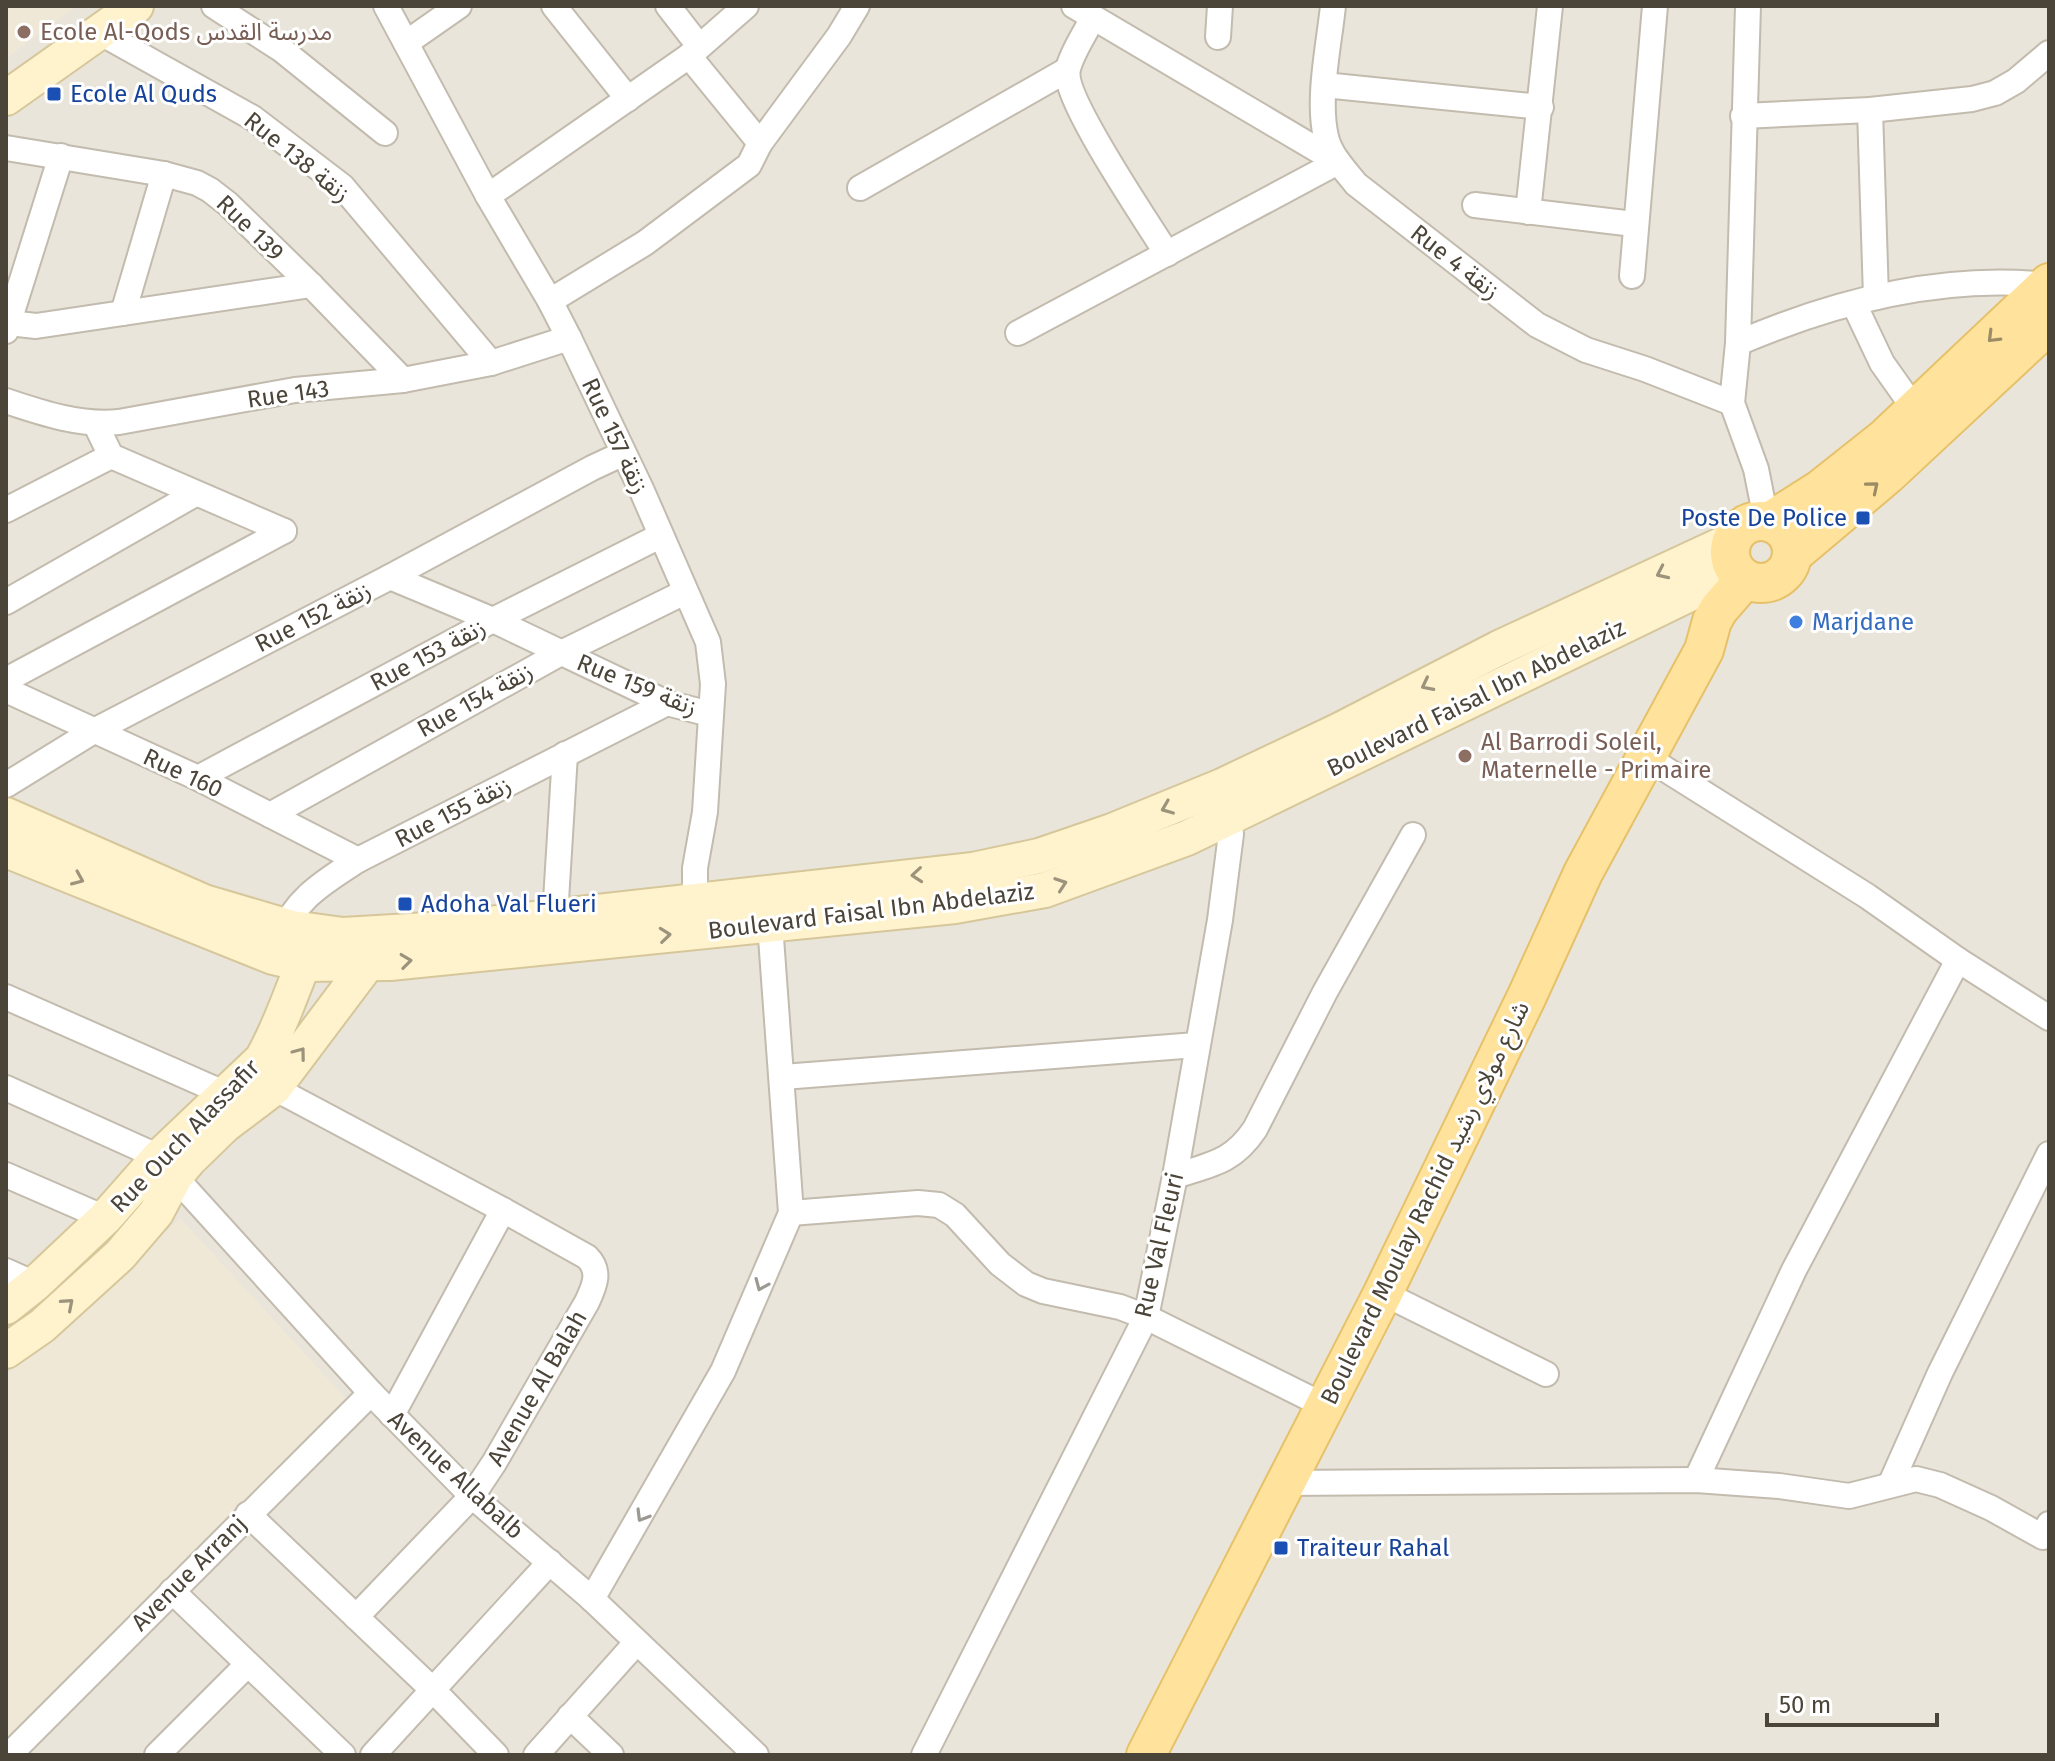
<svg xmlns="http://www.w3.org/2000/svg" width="2055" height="1761" viewBox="0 0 2055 1761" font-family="'Fira Sans','Noto Sans Arabic',sans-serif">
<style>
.residential{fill:#eae5da}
.education{fill:#efe8d6}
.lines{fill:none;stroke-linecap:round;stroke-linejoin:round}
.street-casing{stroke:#c2bbae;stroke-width:28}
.secondary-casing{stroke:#d6c79b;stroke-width:38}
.primary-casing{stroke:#e6c16a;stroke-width:42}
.street{stroke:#fff;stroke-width:24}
.secondary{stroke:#fff3cd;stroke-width:34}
.primary{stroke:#ffe39c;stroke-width:38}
.oneway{stroke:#9c8c66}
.oneway2{stroke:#9c937c}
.oneway3{stroke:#9c9892}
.education-dot{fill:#8d6e63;stroke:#fff;stroke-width:3}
.transit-dot{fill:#1a4fb4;stroke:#fff;stroke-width:3}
.shop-dot{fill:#3f7fe0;stroke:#fff;stroke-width:3}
.labels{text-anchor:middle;stroke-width:6;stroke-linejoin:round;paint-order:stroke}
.education-label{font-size:24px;fill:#785e54;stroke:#fff;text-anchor:start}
.transit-label{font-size:24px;fill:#164399;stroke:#fff;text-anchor:start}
.street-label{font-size:24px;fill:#4b4439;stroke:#fff}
.shop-label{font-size:24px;fill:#366cbe;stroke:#fff;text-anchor:start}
</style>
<rect width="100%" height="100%" fill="#f6f3ec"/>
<rect class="residential" x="6" y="6" width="2043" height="1749"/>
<g class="education">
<path d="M6,6H77L6,58Z"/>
<path d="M180,1218L351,1404L6,1752V1374L61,1331Z"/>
</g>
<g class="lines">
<g class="street-casing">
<g id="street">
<path d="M214,6L282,50L385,133"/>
<path d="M386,6L488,196L550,301L569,338L642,491L708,642L713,684L705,812L695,868V902"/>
<path d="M554,6L628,99"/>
<path d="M668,6L699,46"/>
<path d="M1074,6L1338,162"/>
<path d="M1333,6C1329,45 1317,99 1326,137C1330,155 1345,170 1356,184L1537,325L1586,350L1645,369L1732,403"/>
<path d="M1748,6L1738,343L1732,403L1756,469L1763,504L1761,521"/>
<path d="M1092,19C1085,34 1072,52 1068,69C1061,97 1149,224 1167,254"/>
<path d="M99,32L253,118L342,186L491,363"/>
<path d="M1218,37L1220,6"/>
<path d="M406,43L459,6"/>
<path d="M689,56L760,143"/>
<path d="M1324,85L1541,107"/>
<path d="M1870,110L1876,297"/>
<path d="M1743,116L1870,110L1972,99L1995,93L2016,81L2049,53"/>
<path d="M6,148L164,174L197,183L210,190L228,204L311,285L403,380"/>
<path d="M860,188L1067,70"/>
<path d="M488,196L689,56L746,6"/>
<path d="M1475,205L1634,224"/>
<path d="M1528,212L1550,6"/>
<path d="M1632,276L1655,6"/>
<path d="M550,301L645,243L749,165L760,143L839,36L857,6"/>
<path d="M1854,304L1882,363L1916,411"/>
<path d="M123,313L164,174"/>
<path d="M9,323L36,326L311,285"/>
<path d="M6,331L61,156"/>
<path d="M1018,333L1338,162"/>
<path d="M1738,343C1834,302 1942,274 2047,285"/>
<path d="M6,401C42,413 80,426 119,422L295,390L403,380L491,363L569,338"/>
<path d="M95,423L111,456L284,531"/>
<path d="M6,510L111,456"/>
<path d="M390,577L493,620L667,703L710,714"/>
<path d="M6,602L195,494"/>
<path d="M6,680L284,531"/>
<path d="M6,690L198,778L358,860"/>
<path d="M1646,757L1867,896L1958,960L2049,1018"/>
<path d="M198,778L493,620L660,536"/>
<path d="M6,785L92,732L390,577L592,468L622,454"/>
<path d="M270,815L559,654L685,592"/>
<path d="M555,917L565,754"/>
<path d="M279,940C294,899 324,882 358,860L667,703"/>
<path d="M6,997L226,1094"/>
<path d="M783,1077L1196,1045"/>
<path d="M6,1088L159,1157"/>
<path d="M274,1088L503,1210L587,1257C601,1271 595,1285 587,1302L494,1463L472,1496L356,1617"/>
<path d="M6,1175L105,1218"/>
<path d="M1175,1176C1212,1164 1233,1162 1255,1129L1325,992L1413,835"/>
<path d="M175,1177L371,1393L472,1496L592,1599L756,1755"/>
<path d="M791,1213L918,1203L939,1205L955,1215L1000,1264L1026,1284L1043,1291L1120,1307L1146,1317L1325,1406"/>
<path d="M6,1271L35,1284"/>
<path d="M1383,1293L1546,1374"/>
<path d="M392,1415L503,1210"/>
<path d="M1696,1480L1794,1270L1958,960"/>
<path d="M1284,1483L1696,1480L1779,1486L1849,1496L1916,1479L1940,1485L1991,1508L2043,1537L2049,1524"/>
<path d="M1891,1483L1940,1373L2049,1154"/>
<path d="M248,1514L434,1691L496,1755"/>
<path d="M172,1591L343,1755"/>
<path d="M592,1599L723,1371L791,1213L770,924L771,910"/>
<path d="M570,1716L611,1755"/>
<path d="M9,1755L371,1393"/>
<path d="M157,1755L247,1665"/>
<path d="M373,1755L550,1562"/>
<path d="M536,1755L636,1643"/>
<path d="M924,1755L1146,1317L1175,1176L1220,920L1231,834L1227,803"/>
</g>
</g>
<g class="secondary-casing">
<g id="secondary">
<path d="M6,98L136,6"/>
<path d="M6,815L204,902L292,928L343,935L444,929L973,870L1039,856L1112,831L1222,786L1340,730L1499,648L1732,540"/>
<path d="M6,850L273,957L303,964L390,963L955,906L1045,890L1187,838L1737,571"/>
<path d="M6,1307L35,1284L105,1218L159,1157L262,1059C283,1023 294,982 312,944"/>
<path d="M6,1351L42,1326L120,1255L156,1213L175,1177L189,1160L225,1125L274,1088L368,963"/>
</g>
</g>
<g class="primary-casing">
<g id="primary">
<circle cx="1761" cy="552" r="31"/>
<path d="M1769,522L1821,489L1884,439L2049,283"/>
<path d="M1792,555L1887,475L2049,324"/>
<path d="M1146,1755L1383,1293L1527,996L1583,873L1704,650L1712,621L1719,609L1745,579"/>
</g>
</g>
<use href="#street" class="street"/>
<use href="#secondary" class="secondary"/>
<use href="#primary" class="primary"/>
</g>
<defs><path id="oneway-chevron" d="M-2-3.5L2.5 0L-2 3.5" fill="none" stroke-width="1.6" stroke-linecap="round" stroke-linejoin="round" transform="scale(2)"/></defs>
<g class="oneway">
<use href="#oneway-chevron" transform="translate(1993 337) rotate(135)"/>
<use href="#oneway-chevron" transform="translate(1873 487) rotate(-40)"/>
</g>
<g class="oneway2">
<use href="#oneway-chevron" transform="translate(1662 573) rotate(155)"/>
<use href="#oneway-chevron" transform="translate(1427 685) rotate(153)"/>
<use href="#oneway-chevron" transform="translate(1167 808) rotate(158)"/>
<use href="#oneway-chevron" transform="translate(917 875) rotate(175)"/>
<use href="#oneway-chevron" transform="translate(78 879) rotate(23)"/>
<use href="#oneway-chevron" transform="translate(1061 884) rotate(-19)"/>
<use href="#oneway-chevron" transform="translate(665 935) rotate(-6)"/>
<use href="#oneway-chevron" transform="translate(406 961) rotate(-7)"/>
<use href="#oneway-chevron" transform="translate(300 1053) rotate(-53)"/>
<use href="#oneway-chevron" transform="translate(68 1304) rotate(-41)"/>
</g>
<g class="oneway3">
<use href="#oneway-chevron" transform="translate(761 1285) rotate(113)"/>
<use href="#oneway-chevron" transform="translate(642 1516) rotate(121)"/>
</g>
<g class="education-dot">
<circle cx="24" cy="32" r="8"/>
<circle cx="1465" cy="756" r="8"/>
</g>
<g class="transit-dot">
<rect x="46" y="86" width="16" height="16" rx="4"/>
<rect x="1855" y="510" width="16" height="16" rx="4"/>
<rect x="397" y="896" width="16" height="16" rx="4"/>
<rect x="1273" y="1540" width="16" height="16" rx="4"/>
</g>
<circle class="shop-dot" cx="1796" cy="622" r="8"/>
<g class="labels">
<g class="education-label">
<text x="40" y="40">Ecole Al-Qods مدرسة القدس</text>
<text x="1481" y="750">Al Barrodi Soleil,<tspan x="1481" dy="28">Maternelle - Primaire</tspan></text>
</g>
<g class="transit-label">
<text x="70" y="102">Ecole Al Quds</text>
<text x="1847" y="526" text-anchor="end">Poste De Police</text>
<text x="421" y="912">Adoha Val Flueri</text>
<text x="1297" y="1556">Traiteur Rahal</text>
</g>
<g class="street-label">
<text transform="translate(297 157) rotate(39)" y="8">Rue 138 زنقة</text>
<text transform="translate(250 228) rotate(44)" y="8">Rue 139</text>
<text transform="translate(1455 262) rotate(38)" y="8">Rue 4 زنقة</text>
<text transform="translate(288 394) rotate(-8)" y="8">Rue 143</text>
<text transform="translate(615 436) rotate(65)" y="8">Rue 157 زنقة</text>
<text transform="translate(313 617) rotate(-27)" y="8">Rue 152 زنقة</text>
<text transform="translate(428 655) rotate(-28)" y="8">Rue 153 زنقة</text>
<text transform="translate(637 685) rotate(22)" y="8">Rue 159 زنقة</text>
<text transform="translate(1476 698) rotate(-26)" y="8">Boulevard Faisal Ibn Abdelaziz</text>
<text transform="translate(475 700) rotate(-29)" y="8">Rue 154 زنقة</text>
<text transform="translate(183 773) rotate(25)" y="8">Rue 160</text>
<text transform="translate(453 812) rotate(-27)" y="8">Rue 155 زنقة</text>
<text transform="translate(871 911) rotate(-7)" y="8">Boulevard Faisal Ibn Abdelaziz</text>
<text transform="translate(185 1136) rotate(-46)" y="8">Rue Ouch Alassafir</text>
<text transform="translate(1425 1203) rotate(-64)" y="8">Boulevard Moulay Rachid شارع مولاي رشيد</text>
<text transform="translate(1159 1245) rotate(-77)" y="8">Rue Val Fleuri</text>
<text transform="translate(537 1388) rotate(-60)" y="8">Avenue Al Balah</text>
<text transform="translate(456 1475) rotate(43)" y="8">Avenue Allabalb</text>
<text transform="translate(189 1573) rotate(-45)" y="8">Avenue Arranj</text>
</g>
<g class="shop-label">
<text x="1812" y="630">Marjdane</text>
</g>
</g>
<rect width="2055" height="1761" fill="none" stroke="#4b4439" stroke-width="16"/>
<path d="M1767 1713v12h170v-12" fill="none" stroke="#4b4439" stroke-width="4"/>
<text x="1779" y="1713" font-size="24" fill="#4b4439" stroke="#ffffff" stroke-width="6" paint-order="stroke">50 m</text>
</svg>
